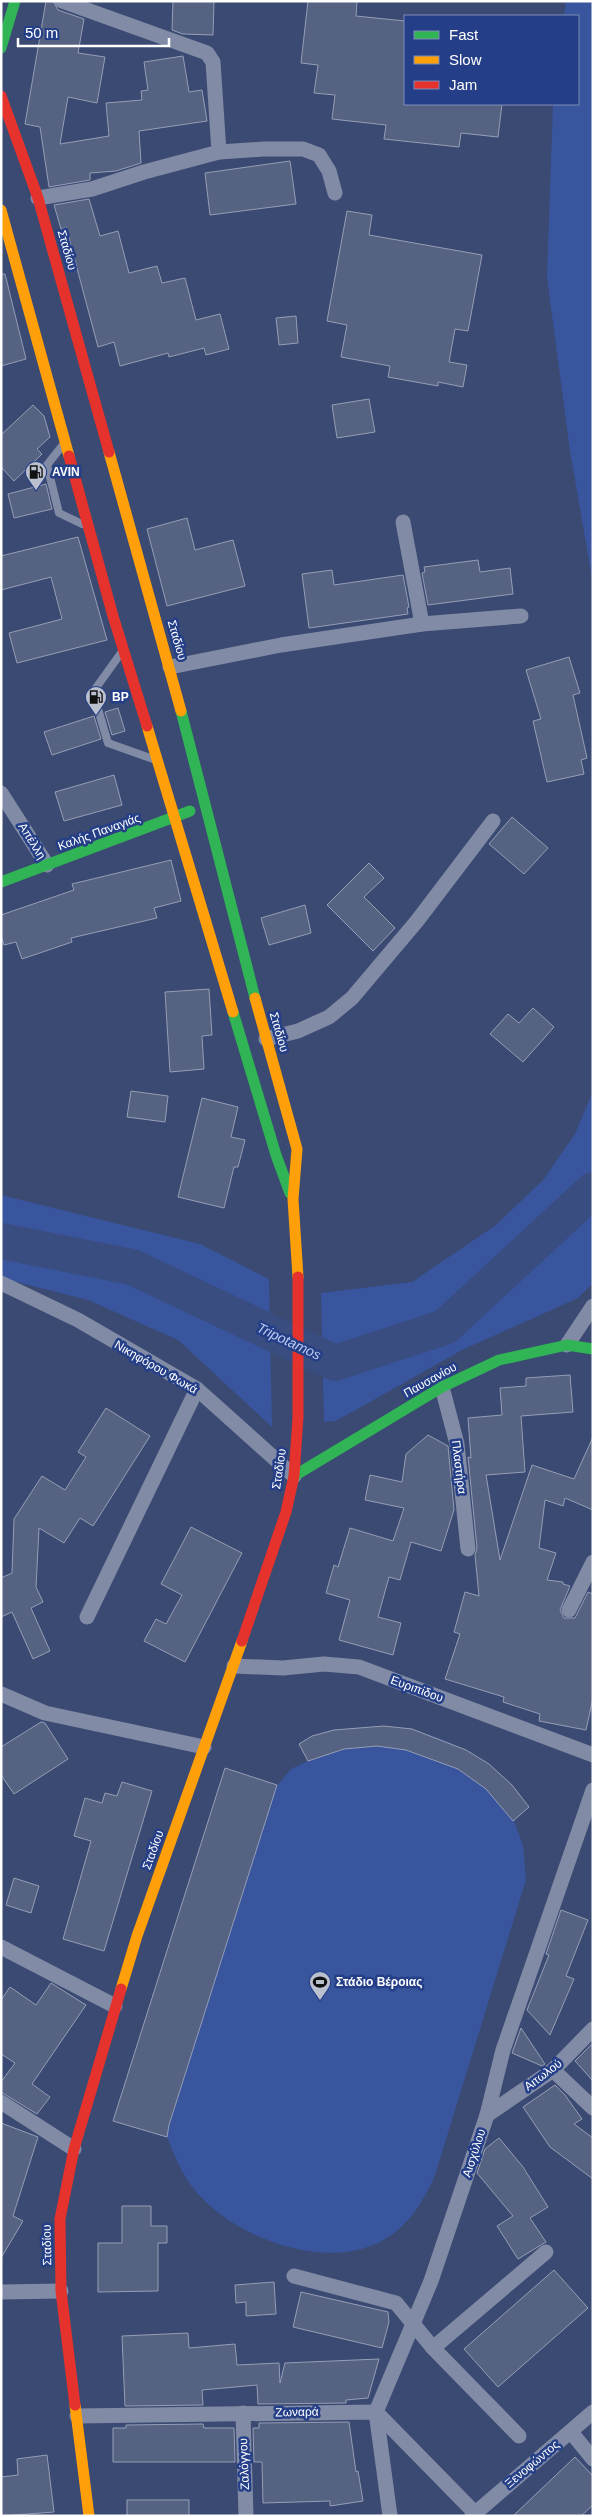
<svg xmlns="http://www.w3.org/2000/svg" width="594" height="2517" viewBox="0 0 594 2517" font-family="Helvetica,sans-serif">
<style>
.green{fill:#38559e}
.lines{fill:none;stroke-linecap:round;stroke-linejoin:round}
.river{stroke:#3a4d81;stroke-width:36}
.building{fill:#566282;stroke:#959eb5}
.lane{stroke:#828ba6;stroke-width:8}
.street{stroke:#828ba6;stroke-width:15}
.fast{stroke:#30b455;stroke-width:11}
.slow{stroke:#ff9f0a;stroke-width:11}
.jam{stroke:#e5322d;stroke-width:11}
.labels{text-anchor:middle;stroke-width:5;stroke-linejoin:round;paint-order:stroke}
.street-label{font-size:12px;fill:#fff;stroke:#243f88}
.poi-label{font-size:12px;font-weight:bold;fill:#fff;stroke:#243f88;text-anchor:start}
.water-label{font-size:14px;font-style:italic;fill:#bccbf1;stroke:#243f88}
</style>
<rect width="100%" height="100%" fill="#3b4a72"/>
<g class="green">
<path d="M566,1H593V583L570,451L547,277L553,104H578V16H564Z"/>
<path d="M593,1091V1283L578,1298L462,1350L354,1411L335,1421L324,1422L321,1293L412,1282L496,1225L543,1180L575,1134Z"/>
<path d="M1,1195L200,1244L269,1279L272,1427L178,1340L88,1300L1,1278Z"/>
<path d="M384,1726C446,1733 491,1758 529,1807L514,1821L523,1845L526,1880L435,2175C425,2197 414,2218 394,2233C336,2279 226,2238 188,2181C179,2167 173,2152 167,2137L113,2121L225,1768L278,1785L291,1769L308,1761L334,1730Z"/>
</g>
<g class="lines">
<path class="river" d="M1,1241L132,1267L335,1363L445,1327L593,1190"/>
</g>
<g class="building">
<path d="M46,1H53L58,10L84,19L78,53L105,57L97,103L68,97L60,144L109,136L106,103L142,100L141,91L148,90L144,62L183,56L189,92L202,90L207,121L139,131L141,163L116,171L90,173V180L49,187L40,127L25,124Z"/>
<path d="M173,1H214L213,35L183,34L172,30Z"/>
<path d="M308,1H357L356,16L405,21V104H502L498,137L461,133L459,147L384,139L386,125L332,119L335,95L314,93L318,65L301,63Z"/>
<path d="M290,161L296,204L210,215L205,173Z"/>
<path d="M89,199L100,236L118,231L129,273L157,266L162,283L185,278L196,320L220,314L229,349L206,355L204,348L169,357L168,353L120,366L114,342L98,347L66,227L61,229L54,205Z"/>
<path d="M347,211L372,215L369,235L482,255L468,331L455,329L449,362L467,365L463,387L438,382V386L388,377L390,366L341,357L347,325L327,321Z"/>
<path d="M1,274H5L26,359L1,366Z"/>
<path d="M296,316L298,343L279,345L276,318Z"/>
<path d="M369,399L375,432L337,438L332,405Z"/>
<path d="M33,405L44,416L50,437L37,449L42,454L14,481L1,467V435Z"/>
<path d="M46,484L52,509L14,518L8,494Z"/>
<path d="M187,518L195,550L233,540L245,586L167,606L147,529Z"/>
<path d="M78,537L107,640L17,663L9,633L62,619L51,577L1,590V556Z"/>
<path d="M478,560L480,572L510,568L513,594L428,605L422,573L425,572L424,567Z"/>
<path d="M332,570L334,585L403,575L409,607L407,608L408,614L309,628L302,574Z"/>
<path d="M569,657L580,693L573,695L587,758L581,760L584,774L547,782L533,721L541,719L526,670Z"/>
<path d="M118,708L125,731L112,735L105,712Z"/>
<path d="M94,716L101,739L52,755L44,732Z"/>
<path d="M114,775L122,805L64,821L55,792Z"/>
<path d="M512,817L548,848L524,874L489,844Z"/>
<path d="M171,860L181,901L154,908L157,918L71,938L72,942L22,959L16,942L4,945L1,936V915L74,890L72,884Z"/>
<path d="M369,863L384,878L364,897L395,928L373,951L327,905Z"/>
<path d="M305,905L311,933L269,945L261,918Z"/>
<path d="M209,989L212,1035L202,1036L204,1069L170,1072L165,992Z"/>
<path d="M533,1008L554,1027L523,1062L490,1034L508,1014L519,1023Z"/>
<path d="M131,1091L168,1096L165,1122L127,1117Z"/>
<path d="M202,1098L238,1107L231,1137L245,1140L238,1167H234L224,1208L178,1197Z"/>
<path d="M570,1375L573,1412L521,1416L525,1472L486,1475L500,1560L532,1465L574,1479L593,1437V1510L565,1498L563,1506L545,1500L539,1548L556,1553L547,1580L563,1582V1584L570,1586L560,1610L564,1618H575L588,1592L593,1594V1698L586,1730L539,1721L540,1714L503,1702L504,1697L445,1679L460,1634L454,1632L465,1592L479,1596L475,1555L477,1548L468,1457L471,1458L468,1418L502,1415L500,1388L526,1386V1378Z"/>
<path d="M106,1408L150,1436L93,1526L80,1518L64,1543L39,1528L36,1587L43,1602L31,1608L50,1651L33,1659L12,1612L1,1617V1578L12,1573L14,1519L42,1476L65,1490L86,1457L78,1452Z"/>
<path d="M428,1435L448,1446L454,1510L441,1551L411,1542L400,1580L389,1577L378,1617L401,1623L393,1655L339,1640L350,1600L326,1593L334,1565L338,1567L350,1528L393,1541L404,1508L365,1500L370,1475L402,1482L406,1454Z"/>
<path d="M191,1527L242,1553L185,1662L144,1641L156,1619L166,1624L182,1595L161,1584Z"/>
<path d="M41,1722L45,1723L68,1759L14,1794L1,1775V1747Z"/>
<path d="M384,1726L412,1729L466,1750L489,1764L512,1785L529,1807L513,1821L486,1789L458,1769L406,1750L377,1746L344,1749L308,1761L299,1744L312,1736L334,1730Z"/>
<path d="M225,1768L277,1785L169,2125L167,2137L113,2121Z"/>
<path d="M122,1782L152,1791L104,1951L63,1939L91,1841L74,1836L85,1798L102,1803L105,1793L117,1796Z"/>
<path d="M14,1878L39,1886L31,1913L6,1905Z"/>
<path d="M561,1910L588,1920L566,1976L574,1979L550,2035L527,2010L549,1955L546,1954Z"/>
<path d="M51,1983L86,2005L32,2084L50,2097L37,2114L1,2092V2082L15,2063L1,2054V2000L10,1987L36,2005Z"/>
<path d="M521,2028L545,2064L542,2066L512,2053Z"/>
<path d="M593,2043V2081L575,2061Z"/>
<path d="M555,2085L565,2095L582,2119L574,2124L593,2138V2179L550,2147L523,2107Z"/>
<path d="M1,2123L38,2137L13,2216L23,2221L1,2258Z"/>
<path d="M499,2138L523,2167L548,2207L530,2218L546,2242L518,2259L497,2226L513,2216L477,2173L485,2149Z"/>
<path d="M122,2206H151V2226H167V2243H158V2291L98,2292V2243H122Z"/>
<path d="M554,2270L588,2308L498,2387L464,2349Z"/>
<path d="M274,2282L276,2314L246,2316V2302L236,2303L235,2285Z"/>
<path d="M301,2292L388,2312L389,2322L382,2348L293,2327Z"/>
<path d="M188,2333L189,2348L235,2344L237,2365L279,2363L280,2383L285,2363L379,2359L368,2398L346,2400V2403L258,2404L257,2385L202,2390L203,2405L125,2406L122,2336Z"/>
<path d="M349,2422L356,2472L358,2471L363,2501L330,2506V2501L263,2503L262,2462H254L253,2428H259V2423Z"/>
<path d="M203,2424L204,2428H234L235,2462H113V2428H126V2425Z"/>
<path d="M47,2455L54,2512L1,2516V2477L18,2475L17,2459Z"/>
<path d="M575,2457L593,2476V2505L581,2516H513Z"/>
<rect x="127" y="2500" width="62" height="16"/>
</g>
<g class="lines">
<g class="lane">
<path d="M62,446L47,465L59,513L82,524"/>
<path d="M121,653L93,692L108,743L153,759"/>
</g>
<g class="street">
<path d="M62,1L207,53L213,62L219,152"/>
<path d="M38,198L92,189L144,172L219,152L264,149H303L319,155L329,171L335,193"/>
<path d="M403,522L422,624"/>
<path d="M170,667L281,645L422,624L521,616"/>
<path d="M1,793L47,865"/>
<path d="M266,1039L298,1031L329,1017L352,998L417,921L493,821"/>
<path d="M1,1283L78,1320L197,1389L294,1476"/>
<path d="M567,1345L593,1306"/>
<path d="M442,1387L457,1444L468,1549"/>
<path d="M569,1610L593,1562"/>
<path d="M87,1617L197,1389"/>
<path d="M234,1666L283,1668L324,1664L359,1667L593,1755"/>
<path d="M1,1694L45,1713L204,1747"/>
<path d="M1,1947L115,2006"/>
<path d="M553,2070L593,2108"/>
<path d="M1,2102L74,2149"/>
<path d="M487,2115L553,2070L593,2029"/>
<path d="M294,2276L396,2303L433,2348L519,2436"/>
<path d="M1,2292L61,2291"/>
<path d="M433,2348L546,2252"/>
<path d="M243,2413L246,2516"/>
<path d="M77,2416L376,2412L475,2513"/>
<path d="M571,2432L593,2459"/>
<path d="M390,2516L376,2412L431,2281L487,2115L503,2050L593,1790"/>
<path d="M472,2516L593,2412"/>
</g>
<g class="fast">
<path d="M1,48L15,1"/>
<path d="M181,711L255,998"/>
<path d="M1,882L190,811"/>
<path d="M233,1012L276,1155L290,1193"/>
<path d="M294,1476L442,1387L499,1360L567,1345L593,1349"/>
</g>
<g class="slow">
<path d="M1,210L69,456"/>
<path d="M109,452L181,711"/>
<path d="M147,726L233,1012"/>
<path d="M255,998L297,1149L293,1199L298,1277"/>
<path d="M121,1989L137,1936L242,1641"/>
<path d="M75,2405L89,2516"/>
</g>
<g class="jam">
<path d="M1,96L38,198L109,452"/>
<path d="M69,456L113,616L147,726"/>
<path d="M242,1641L286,1512L294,1476L298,1417V1277"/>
<path d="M75,2405L61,2291L60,2219L74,2149L121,1989"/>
</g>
</g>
<defs>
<g id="fuel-pin" transform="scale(1.125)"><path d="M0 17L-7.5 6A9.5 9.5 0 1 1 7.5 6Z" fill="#bac0ce" stroke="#243f88"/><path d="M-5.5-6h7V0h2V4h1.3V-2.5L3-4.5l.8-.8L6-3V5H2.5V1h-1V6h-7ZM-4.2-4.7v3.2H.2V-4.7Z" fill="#111"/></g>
<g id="stadium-pin" transform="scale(1.125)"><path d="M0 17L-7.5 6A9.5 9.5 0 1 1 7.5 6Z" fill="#bac0ce" stroke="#243f88"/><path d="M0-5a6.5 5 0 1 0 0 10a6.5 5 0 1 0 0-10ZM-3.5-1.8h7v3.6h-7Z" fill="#111"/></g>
</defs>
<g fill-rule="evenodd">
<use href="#fuel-pin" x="36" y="472"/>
<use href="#fuel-pin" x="96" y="697"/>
<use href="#stadium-pin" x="320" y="1982"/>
</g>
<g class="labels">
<g class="street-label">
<text transform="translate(67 250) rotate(74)" y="4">Σταδίου</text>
<text transform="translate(177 640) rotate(74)" y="4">Σταδίου</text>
<text transform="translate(99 832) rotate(-20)" y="4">Καλής Παναγιάς</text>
<text transform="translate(32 841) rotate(58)" y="4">Απέλλη</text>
<text transform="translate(279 1032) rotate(74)" y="4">Σταδίου</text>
<text transform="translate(156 1367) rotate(30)" y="4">Νικηφόρου Φωκά</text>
<text transform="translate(430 1380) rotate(-29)" y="4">Παυσανίου</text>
<text transform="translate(459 1467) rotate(83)" y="4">Πλαστήρα</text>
<text transform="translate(279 1469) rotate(-82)" y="4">Σταδίου</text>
<text transform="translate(417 1689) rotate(20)" y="4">Ευριπίδου</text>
<text transform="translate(153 1850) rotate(-70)" y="4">Σταδίου</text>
<text transform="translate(543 2075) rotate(-37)" y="4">Αιτωλού</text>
<text transform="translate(474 2153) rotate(-72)" y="4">Αισχύλου</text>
<text transform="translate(47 2245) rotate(-91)" y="4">Σταδίου</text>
<text transform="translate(297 2412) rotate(-1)" y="4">Ζωναρά</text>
<text transform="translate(244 2464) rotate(-92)" y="4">Ζαλόγγου</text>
<text transform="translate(532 2464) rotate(-40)" y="4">Ξενοφώντος</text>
</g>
<g class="poi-label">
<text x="52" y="476">AVIN</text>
<text x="112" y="701">BP</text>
<text x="336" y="1986">Στάδιο Βέροιας</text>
</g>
<g class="water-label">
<text transform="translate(289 1341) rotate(25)" y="5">Tripotamos</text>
</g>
</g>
<rect width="594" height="2517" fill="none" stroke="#ffffff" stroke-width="5"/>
<rect x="404" y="15" width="175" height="90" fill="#243f88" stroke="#7c8cb8"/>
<rect x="414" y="31" width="25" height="8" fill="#30b455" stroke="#7c8cb8"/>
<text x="449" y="40" font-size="15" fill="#ffffff">Fast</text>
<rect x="414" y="56" width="25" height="8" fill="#ff9f0a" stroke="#7c8cb8"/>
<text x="449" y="65" font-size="15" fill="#ffffff">Slow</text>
<rect x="414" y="81" width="25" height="8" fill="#e5322d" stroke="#7c8cb8"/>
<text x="449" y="90" font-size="15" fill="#ffffff">Jam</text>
<path d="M18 38v8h151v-8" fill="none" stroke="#ffffff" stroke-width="2.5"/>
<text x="25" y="38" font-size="15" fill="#ffffff" stroke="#243f88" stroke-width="4" paint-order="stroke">50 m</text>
</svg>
